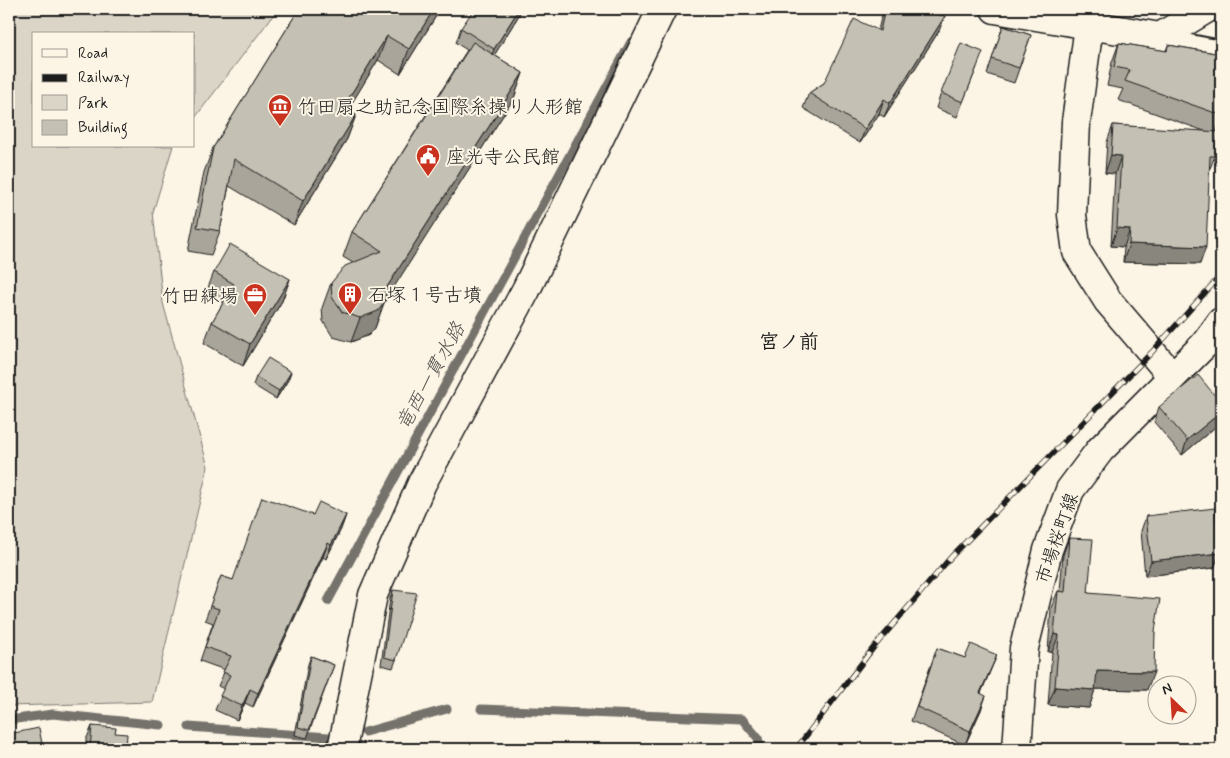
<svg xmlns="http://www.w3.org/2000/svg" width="1230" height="758" viewBox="0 0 1230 758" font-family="Mynerve,'Klee One',sans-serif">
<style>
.green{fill:#dbd5c8;stroke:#7c7872}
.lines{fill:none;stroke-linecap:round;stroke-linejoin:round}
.stream{stroke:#75726c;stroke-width:9}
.lane-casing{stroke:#1c1c1c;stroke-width:20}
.street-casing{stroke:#1c1c1c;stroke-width:31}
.secondary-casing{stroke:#1c1c1c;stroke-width:31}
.lane{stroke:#fcf5e5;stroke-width:16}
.street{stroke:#fcf5e5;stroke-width:28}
.secondary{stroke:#fcf5e5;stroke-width:28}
.rail-casing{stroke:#1c1c1c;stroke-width:5.5}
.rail{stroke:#fcf5e5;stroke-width:4;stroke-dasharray:11;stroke-linecap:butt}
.wall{fill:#a9a59a;stroke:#1c1c1c}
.shaded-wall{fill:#89867d;stroke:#1c1c1c}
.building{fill:#c4c0b3;stroke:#1c1c1c}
.labels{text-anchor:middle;stroke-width:4;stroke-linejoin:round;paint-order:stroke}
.poi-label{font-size:19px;fill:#1c1c1c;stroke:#fcf5e5;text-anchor:start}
.street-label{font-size:19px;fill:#1c1c1c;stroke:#fcf5e5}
.neighbourhood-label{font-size:20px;font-weight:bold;fill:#1c1c1c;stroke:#fcf5e5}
.water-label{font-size:20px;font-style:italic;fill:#575551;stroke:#fcf5e5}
</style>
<rect width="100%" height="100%" fill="#fcf5e5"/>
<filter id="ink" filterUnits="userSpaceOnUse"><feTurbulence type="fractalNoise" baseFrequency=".02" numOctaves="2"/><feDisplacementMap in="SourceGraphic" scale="10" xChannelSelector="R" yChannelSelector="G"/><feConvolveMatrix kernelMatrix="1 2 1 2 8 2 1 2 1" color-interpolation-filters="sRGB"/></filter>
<g filter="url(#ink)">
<path class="green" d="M9,9H278L194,119V34H34V146H173L153,212L163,303L208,467L152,702L9,706Z"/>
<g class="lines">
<g class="stream">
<path d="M328,601L631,42"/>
<path d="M481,709L742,719L758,738L761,749"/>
<path d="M9,720L53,714L161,725"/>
<path d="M189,727L329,737"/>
<path d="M365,732L447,709"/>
</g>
<g class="lane-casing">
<path id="lane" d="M1160,37L1221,49"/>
</g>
<g class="street-casing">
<g id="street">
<path d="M995,9L1160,37L1206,9"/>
<path d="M1089,26L1076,122L1072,215L1077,252L1108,301L1172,376"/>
<path d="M342,749L373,595L422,483L526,290L662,9"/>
</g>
</g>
<g class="secondary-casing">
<path id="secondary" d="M1017,749L1024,648L1048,550L1070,490L1100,450L1205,344L1221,322"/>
</g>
<use href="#lane" class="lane"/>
<use href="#street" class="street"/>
<use href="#secondary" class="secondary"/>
<g class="rail-casing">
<path id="rail" d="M796,749L874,647L951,557L1152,352L1221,275"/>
</g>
<use href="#rail" class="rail"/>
</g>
<g class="wall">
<path d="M299,9H439L436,16L400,74L378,60L348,109L356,115L347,139L294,225L229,186L220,231L211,255L188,251L204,172L213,148Z"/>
<path d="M884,9H911L939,31L884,117L879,114L860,143L803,108L809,93L824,83L878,30L881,18Z"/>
<path d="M519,15L494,55L523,73L514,98L384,302L375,328L369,335L351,342L333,337L323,321L322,308L331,283L353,263L343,257L352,232L467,50L456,43L461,28Z"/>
<path d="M1003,26L1031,35L1014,83L987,74Z"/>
<path d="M1119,43L1166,51L1168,45L1221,54V117L1216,132L1215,156L1209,171L1200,264L1123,262L1124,247L1111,246L1115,174L1105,173L1107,142L1113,125L1207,132L1118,100L1123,89L1107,86L1112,62Z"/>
<path d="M977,67L957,117L936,108L941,93Z"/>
<path d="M214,272L290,279L282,301L243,366L204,343L212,322L223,303L206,293Z"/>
<path d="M256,377L288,380L276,399L253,385Z"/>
<path d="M1221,403V420L1220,423L1182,455L1154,422L1159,407Z"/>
<path d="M313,515H346L341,529L326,559L323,557L253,707L245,703L237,720L215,710L224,689L218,686L225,670L200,661L213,623L205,620L221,576L233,580Z"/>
<path d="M1146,516L1220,553L1214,568L1145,576L1141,531Z"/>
<path d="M1069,538L1088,593L1155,631L1147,690L1095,689L1089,708L1048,705L1052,652H1048L1051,608L1058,591H1060L1063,555Z"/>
<path d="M393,590L396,660L393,668L381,665L390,598Z"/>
<path d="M937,648L965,658L997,655L991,669L981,693V710L965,745L911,721Z"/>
<path d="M311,656L334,665L307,738L295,735L308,664Z"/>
<path d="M92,726L115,733L126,749H86V740Z"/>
</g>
<g class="shaded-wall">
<path d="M434,9H439L436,16L400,74L409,49Z"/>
<path d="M519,9H522L519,15L489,64L494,49Z"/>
<path d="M945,16L939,31L884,117L890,103Z"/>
<path d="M387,36L378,60L335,131L343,107Z"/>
<path d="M523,73L514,98L382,306L384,303L375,328L369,335L351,342L360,318L387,287Z"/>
<path d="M884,99L879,114L860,143L865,129Z"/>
<path d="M356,115L347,139L294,225L303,201Z"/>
<path d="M1111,155L1121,156L1115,174L1105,173Z"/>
<path d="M1117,228L1130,229L1124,247L1111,246Z"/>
<path d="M1129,244L1206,247L1200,264L1123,262Z"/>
<path d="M290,279L282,301L243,366L250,344Z"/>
<path d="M291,372L288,380L276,399L279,391Z"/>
<path d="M1221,412V420L1220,423L1182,455L1187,440Z"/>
<path d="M346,515L341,529L326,559L331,545Z"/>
<path d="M328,543L323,557L253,707L258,693Z"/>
<path d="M1220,553L1214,568L1145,576L1151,561Z"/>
<path d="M1054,634L1059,635L1052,652H1048Z"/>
<path d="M997,655L991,669L975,707L980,693Z"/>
<path d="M1097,671L1154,672L1147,690L1090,689Z"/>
<path d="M1055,687L1095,690L1089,708L1048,705Z"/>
<path d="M250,689L245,703L237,720L242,706Z"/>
<path d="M986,696L981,710L965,745L970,731Z"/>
</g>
<g class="building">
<path d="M299,9H434L409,49L387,36L343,107L356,115L303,201L234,159L220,231L197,227L213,148Z"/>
<path d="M474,9H519L494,49L461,28Z"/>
<path d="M885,9H911L945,16L890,103L884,99L865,129L809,93L824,83L854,19L880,31Z"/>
<path d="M1003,26L1031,35L1019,68L992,59Z"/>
<path d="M473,42L523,73L387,287L384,303L378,311L360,318L342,312L332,297L331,283L345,266L382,251L352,232Z"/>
<path d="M961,43L983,52L963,102L941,93Z"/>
<path d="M1119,43L1167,51L1168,45L1221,54V115L1125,81L1130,70L1114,67Z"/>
<path d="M1113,125L1219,132L1215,156H1210L1206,247L1129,244L1130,229L1117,228L1121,156L1111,155Z"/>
<path d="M230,244L290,279L250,344L212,322L234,284L214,272Z"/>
<path d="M268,358L291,372L279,391L256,377Z"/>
<path d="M1198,375L1221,403V412L1187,440L1159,407Z"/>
<path d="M262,497L313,515L319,502L346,515L331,545L328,543L258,693L250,689L242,706L220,696L230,675L223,672L231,656L205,647L219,609L210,606L221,576L233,580Z"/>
<path d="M1215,508L1220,553L1151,561L1146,516Z"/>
<path d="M1069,538L1093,539L1088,593L1160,599L1155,631L1154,672L1097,671L1095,690L1055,687L1059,635L1054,634L1058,591L1065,592Z"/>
<path d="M393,590L417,593L396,660L384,657Z"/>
<path d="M971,644L997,655L980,693L986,696L970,731L917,707L937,648L965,658Z"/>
<path d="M311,656L334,665L309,730L298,727Z"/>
<path d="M92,726L116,728L115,733L127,734L126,749H90Z"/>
<path d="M39,728L43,749H9V734Z"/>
</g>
</g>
<defs>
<g id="museum-pin" transform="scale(1.25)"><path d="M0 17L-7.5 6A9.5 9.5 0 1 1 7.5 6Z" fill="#c8321e" stroke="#fcf5e5"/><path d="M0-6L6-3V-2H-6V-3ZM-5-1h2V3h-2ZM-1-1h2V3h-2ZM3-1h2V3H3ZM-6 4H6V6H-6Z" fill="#fff"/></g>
<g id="civic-pin" transform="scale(1.25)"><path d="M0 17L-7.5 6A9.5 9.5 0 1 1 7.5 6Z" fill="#c8321e" stroke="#fcf5e5"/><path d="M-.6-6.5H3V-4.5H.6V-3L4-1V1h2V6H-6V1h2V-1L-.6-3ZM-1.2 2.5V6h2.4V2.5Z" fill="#fff"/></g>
<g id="building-pin" transform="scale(1.25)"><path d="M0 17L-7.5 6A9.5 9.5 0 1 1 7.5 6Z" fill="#c8321e" stroke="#fcf5e5"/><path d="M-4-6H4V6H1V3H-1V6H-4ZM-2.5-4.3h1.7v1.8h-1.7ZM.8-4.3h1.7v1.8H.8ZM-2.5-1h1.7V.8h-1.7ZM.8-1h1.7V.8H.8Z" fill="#fff"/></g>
<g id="office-pin" transform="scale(1.25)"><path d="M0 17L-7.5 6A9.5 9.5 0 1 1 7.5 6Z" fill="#c8321e" stroke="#fcf5e5"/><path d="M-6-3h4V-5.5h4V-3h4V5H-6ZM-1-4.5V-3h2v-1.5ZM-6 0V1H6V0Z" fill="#fff"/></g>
</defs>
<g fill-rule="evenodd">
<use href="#museum-pin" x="280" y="106"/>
<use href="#civic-pin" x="428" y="156"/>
<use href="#building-pin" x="350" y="294"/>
<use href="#office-pin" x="255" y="295"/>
</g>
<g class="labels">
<g class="poi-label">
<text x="298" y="113">竹田扇之助記念国際糸操り人形館</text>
<text x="446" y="163">座光寺公民館</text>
<text x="368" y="301">石塚１号古墳</text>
<text x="238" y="302" text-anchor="end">竹田練場</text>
</g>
<g class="street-label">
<text transform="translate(1056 538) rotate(-71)" y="7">市場桜町線</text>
</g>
<g class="neighbourhood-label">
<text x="789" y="348">宮ノ前</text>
</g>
<g class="water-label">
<text transform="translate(430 376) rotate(-61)" y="7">竜西一貫水路</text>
</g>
</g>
<rect width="1230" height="758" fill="none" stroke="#fcf5e5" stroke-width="30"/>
<rect x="15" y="15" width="1200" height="728" fill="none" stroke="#1c1c1c" stroke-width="2" filter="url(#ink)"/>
<rect x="32" y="32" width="162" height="115" fill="#fcf5e5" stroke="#a29e95"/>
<rect x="42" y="49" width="25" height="8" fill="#fcf5e5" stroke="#a29e95"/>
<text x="78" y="58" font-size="15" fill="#1c1c1c">Road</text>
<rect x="42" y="74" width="25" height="8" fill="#1c1c1c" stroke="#a29e95"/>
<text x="78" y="82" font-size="15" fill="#1c1c1c">Railway</text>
<rect x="42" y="95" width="25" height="15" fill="#dbd5c8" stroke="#a29e95"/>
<text x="78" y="108" font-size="15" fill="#1c1c1c">Park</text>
<rect x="42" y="120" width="25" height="15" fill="#c4c0b3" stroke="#a29e95"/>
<text x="78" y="132" font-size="15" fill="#1c1c1c">Building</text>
<g transform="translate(1172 700) rotate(335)"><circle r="24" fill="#fcf5e5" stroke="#a29e95"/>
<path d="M0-4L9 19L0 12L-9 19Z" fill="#c8321e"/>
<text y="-8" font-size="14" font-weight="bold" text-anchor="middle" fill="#1c1c1c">N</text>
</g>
</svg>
